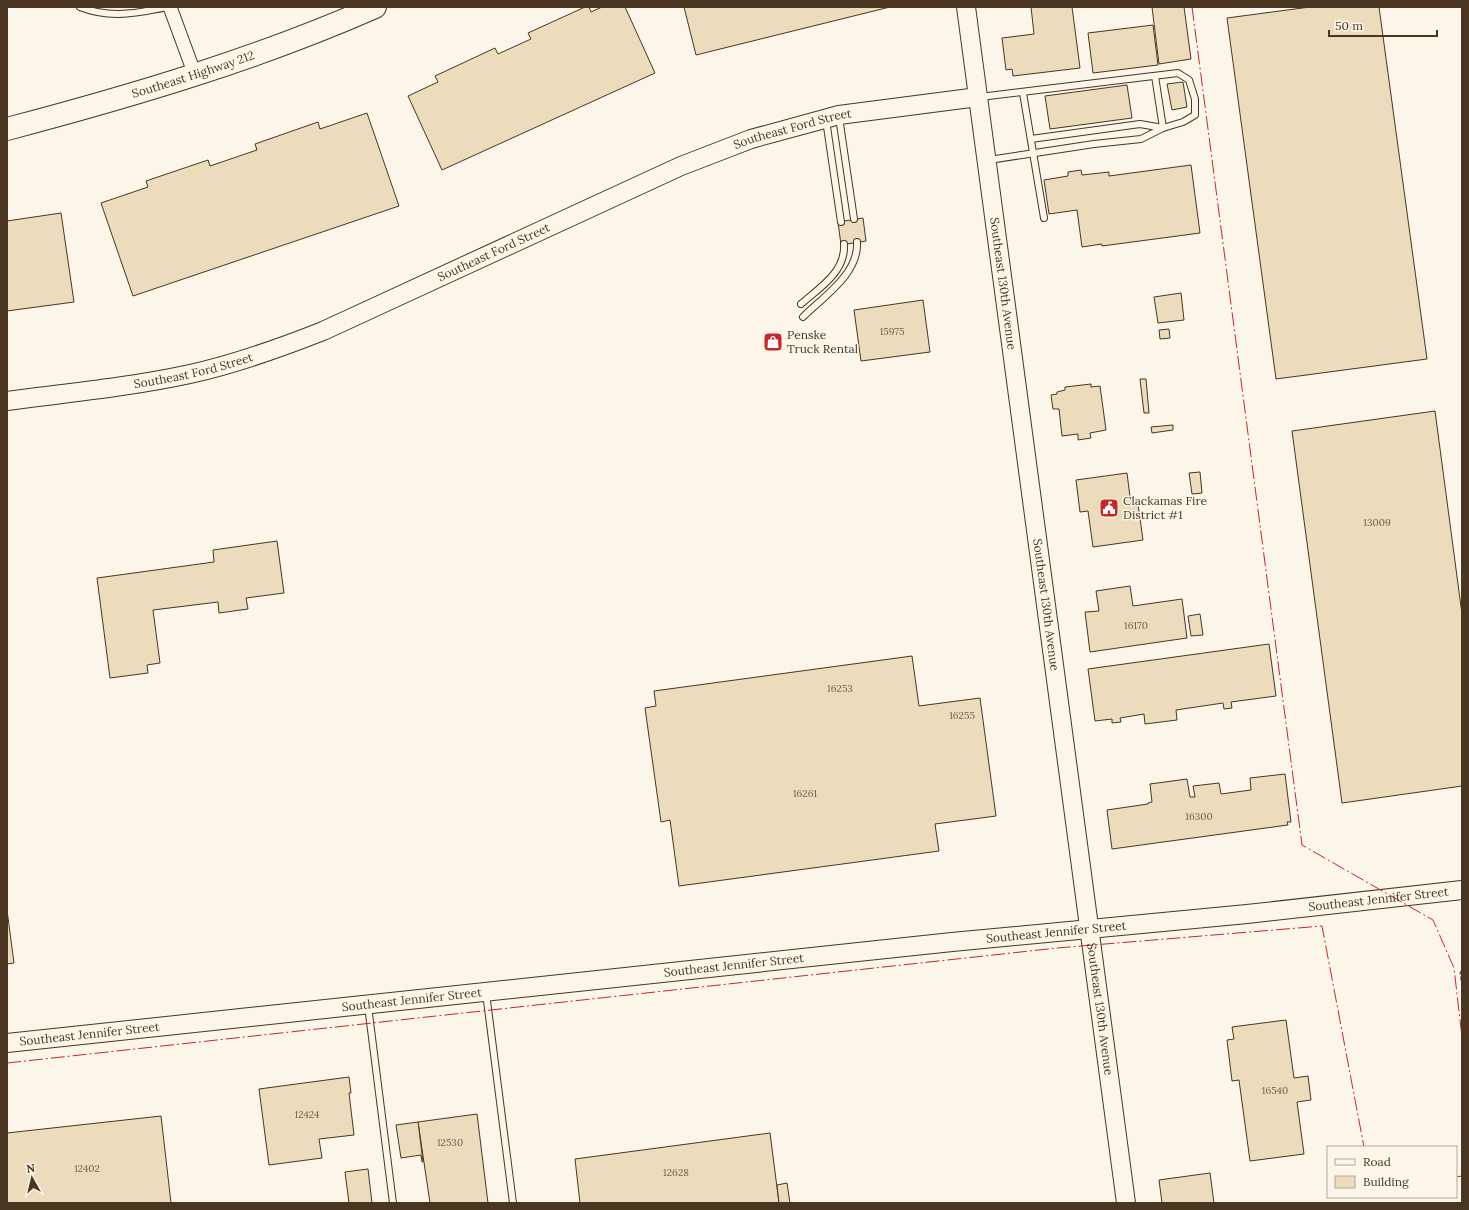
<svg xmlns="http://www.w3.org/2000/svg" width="1469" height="1210" viewBox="0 0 1469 1210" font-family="Lora,serif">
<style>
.building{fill:#ecdcbc;stroke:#4a3520}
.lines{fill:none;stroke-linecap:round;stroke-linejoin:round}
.lane-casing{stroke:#4a3520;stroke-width:8}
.street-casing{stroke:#4a3520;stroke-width:15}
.secondary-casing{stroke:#4a3520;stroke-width:20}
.highway-casing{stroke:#4a3520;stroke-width:24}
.lane{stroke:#fbf6e9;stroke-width:6}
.street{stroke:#fbf6e9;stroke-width:13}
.secondary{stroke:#fbf6e9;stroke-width:18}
.highway{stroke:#fbf6e9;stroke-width:22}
.fence{stroke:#4a3520;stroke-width:1;stroke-dasharray:5 2;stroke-linecap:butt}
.power{stroke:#c62828;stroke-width:1;stroke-dasharray:14 3 2 3;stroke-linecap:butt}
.labels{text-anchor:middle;stroke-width:3;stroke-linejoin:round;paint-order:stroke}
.number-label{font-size:10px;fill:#725f47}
.street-label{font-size:12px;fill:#4a3520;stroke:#fbf6e9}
.poi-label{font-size:12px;fill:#4a3520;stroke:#fbf6e9;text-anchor:start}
</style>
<rect width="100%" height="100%" fill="#fbf6e9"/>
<g class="building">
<path d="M585,7H589L591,12L602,7H625L655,73L442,170L408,96L438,82L435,76L495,48L498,54L531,39L528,33Z"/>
<path d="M684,7H890L696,55Z"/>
<path d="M1031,7H1072L1080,68L1013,76L1012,69L1006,70L1002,38L1034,34Z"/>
<path d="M1152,7H1184L1191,59L1159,64Z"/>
<path d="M1310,7H1379L1427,359L1276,379L1227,18Z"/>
<path d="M1153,25L1158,65L1093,73L1088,33Z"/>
<path d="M1183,82L1187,107L1172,110L1167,84Z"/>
<path d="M1127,85L1132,118L1050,129L1045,96Z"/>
<path d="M367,113L399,206L133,296L101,203L148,187L146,181L208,160L210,166L257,150L255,144L318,122L320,129Z"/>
<path d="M1191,165L1200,233L1102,246V244L1082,247L1077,210L1049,214L1044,180L1068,176V172L1081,170L1082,175L1109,172V176Z"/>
<path d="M61,213L74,302L7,311V221Z"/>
<path d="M863,218L866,241L841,245L838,222Z"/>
<path d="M1181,293L1184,320L1158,323L1154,297Z"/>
<path d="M923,300L930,352L861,361L854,310Z"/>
<path d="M1169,329L1170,338L1160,339L1159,330Z"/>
<path d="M1140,379H1146L1149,413H1144Z"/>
<path d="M1091,384V387L1100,386L1106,430L1090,433L1091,438L1078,440V434L1062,436L1059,409H1053L1051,395L1057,394V392L1065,390V387Z"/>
<path d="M1435,411L1462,614V786L1342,803L1292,431Z"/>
<path d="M1173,425V430L1152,433L1151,427Z"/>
<path d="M1200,472L1202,493L1192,494L1189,473Z"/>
<path d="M1127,473L1131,505L1138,504L1143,540L1093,547L1088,511L1080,512L1076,480Z"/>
<path d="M277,541L284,593L246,598L248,609L219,613L218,602L153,610L160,663L147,665L148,673L110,678L97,578L214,562L213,550Z"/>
<path d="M1130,586L1133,606L1182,599L1187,638L1090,652L1085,612L1099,611L1096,591Z"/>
<path d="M1200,614L1203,635L1191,636L1188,616Z"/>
<path d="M1269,644L1276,696L1231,702L1232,708L1224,709L1223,703L1176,710L1177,720L1145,724L1144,714L1120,718L1121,722L1112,723V719L1095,721L1088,669Z"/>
<path d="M912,656L919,706L980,698L996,816L935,824L939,851L679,886L670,820L661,822L645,708L656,706L654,691Z"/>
<path d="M1285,774L1291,822H1287L1288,825L1112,849L1107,810L1148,804V803L1152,802L1150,784L1187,779L1190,797H1195L1193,786L1219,783L1221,794L1251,790L1250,778Z"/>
<path d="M7,910L14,963L7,964Z"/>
<path d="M1286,1020L1294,1078L1308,1076L1311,1100L1297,1102L1304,1154L1250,1161L1239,1080L1232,1081L1227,1040L1234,1039L1232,1027Z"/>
<path d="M349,1077L351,1093H349L354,1135L319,1139L322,1158L269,1165L259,1089Z"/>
<path d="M477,1114L488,1203H430L418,1122Z"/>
<path d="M161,1116L171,1203H7V1133Z"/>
<path d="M418,1122L423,1162H422L421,1155L401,1158L396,1125Z"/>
<path d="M770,1133L779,1203H580L575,1159Z"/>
<path d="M368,1169L372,1203H349L345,1172Z"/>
<path d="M1210,1173L1214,1203H1162L1159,1180Z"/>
<path d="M787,1183L790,1203H779L777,1185Z"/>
</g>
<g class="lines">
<g class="lane-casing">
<g id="lane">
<path d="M80,7C110,19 138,13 168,7"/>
<path d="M1023,93L1044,218"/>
<path d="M980,97L1178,73L1189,80L1195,99V115L1183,122L1163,128L1140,124L1031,139"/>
<path d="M839,117L854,219"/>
<path d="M826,120L841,222"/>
<path d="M989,160L1094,144L1141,139L1163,128L1155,76"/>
<path d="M801,304C819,288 846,272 844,244"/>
<path d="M803,317C823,297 859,274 857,242"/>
<path d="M486,993L513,1203"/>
<path d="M368,1006L393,1203"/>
</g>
</g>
<g class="street-casing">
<path id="street" d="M170,7L195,75"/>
</g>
<g class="secondary-casing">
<g id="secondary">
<path id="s1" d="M966,7L1126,1203"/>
<path id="s2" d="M7,401C68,393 130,387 190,374C236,364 280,348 323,331L681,166L751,139L839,115L978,97"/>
<path id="s3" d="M7,1043L952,942L1247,914L1462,890"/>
</g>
</g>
<g class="highway-casing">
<g id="highway">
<path id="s4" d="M7,129C132,96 257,59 375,7"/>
</g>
</g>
<use href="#lane" class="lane"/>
<use href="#street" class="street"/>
<use href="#secondary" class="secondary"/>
<use href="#highway" class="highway"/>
<path class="fence" d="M1462,971L1460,972L1462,986"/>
<g class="power">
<path d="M1192,7L1302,845L1433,920L1454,968L1462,1037"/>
<path d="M7,1063L1057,948L1322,926L1364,1147"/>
<path d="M1456,1177L1462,1176"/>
</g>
</g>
<defs>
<g id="shop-square" transform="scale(1)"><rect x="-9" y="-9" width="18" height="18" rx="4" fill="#c62828" stroke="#fbf6e9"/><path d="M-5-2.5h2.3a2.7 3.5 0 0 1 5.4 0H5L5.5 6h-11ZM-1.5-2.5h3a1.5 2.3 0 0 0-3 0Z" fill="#fff"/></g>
<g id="civic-square" transform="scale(1)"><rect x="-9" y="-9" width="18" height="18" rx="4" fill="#c62828" stroke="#fbf6e9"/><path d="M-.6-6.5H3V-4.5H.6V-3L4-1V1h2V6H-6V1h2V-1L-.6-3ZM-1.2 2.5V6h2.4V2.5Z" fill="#fff"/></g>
</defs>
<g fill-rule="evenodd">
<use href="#shop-square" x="773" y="342"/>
<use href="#civic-square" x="1109" y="508"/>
</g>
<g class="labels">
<g class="number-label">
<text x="892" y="335">15975</text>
<text x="1377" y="526">13009</text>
<text x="1136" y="629">16170</text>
<text x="840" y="692">16253</text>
<text x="962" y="719">16255</text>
<text x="805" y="797">16261</text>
<text x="1199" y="820">16300</text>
<text x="1275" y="1094">16540</text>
<text x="307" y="1118">12424</text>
<text x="450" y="1146">12530</text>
<text x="87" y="1172">12402</text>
<text x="676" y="1176">12628</text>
</g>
<g class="street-label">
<text dy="4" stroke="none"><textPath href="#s4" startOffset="194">Southeast Highway 212</textPath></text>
<text dy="4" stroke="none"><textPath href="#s2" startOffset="837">Southeast Ford Street</textPath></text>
<text dy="4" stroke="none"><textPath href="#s2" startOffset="513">Southeast Ford Street</textPath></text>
<text dy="4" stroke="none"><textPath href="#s1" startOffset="279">Southeast 130th Avenue</textPath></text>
<text dy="4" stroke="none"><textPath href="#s2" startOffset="189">Southeast Ford Street</textPath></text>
<text dy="4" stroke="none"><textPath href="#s1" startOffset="603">Southeast 130th Avenue</textPath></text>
<text dy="4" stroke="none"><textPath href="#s3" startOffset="1379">Southeast Jennifer Street</textPath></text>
<text dy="4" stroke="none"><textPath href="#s3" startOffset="1055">Southeast Jennifer Street</textPath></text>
<text dy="4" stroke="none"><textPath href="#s3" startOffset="731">Southeast Jennifer Street</textPath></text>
<text dy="4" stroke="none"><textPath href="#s3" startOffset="407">Southeast Jennifer Street</textPath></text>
<text dy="4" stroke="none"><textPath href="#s1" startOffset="1011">Southeast 130th Avenue</textPath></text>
<text dy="4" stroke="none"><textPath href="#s3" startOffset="83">Southeast Jennifer Street</textPath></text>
</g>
<g class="poi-label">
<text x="787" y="339">Penske<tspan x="787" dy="14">Truck Rental</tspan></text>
<text x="1123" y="505">Clackamas Fire<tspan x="1123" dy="14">District #1</tspan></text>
</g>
</g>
<rect width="1469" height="1210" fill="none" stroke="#4a3520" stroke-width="16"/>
<rect x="1327" y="1146" width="130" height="52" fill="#fbf6e9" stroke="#b4a999"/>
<rect x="1335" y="1159" width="20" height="6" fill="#fbf6e9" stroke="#b4a999"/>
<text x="1363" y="1166" font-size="12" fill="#4a3520">Road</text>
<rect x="1335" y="1176" width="20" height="12" fill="#ecdcbc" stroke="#b4a999"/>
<text x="1363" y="1186" font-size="12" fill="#4a3520">Building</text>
<g transform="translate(32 1178) rotate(352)" stroke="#fbf6e9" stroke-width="3" paint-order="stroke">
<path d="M0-3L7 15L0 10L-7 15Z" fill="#4a3520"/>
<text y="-6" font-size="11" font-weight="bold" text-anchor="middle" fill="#4a3520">N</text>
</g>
<path d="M1329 30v6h108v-6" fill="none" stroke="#4a3520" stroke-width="2"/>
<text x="1335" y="30" font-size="12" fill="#4a3520" stroke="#fbf6e9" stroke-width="3" paint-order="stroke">50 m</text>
</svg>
